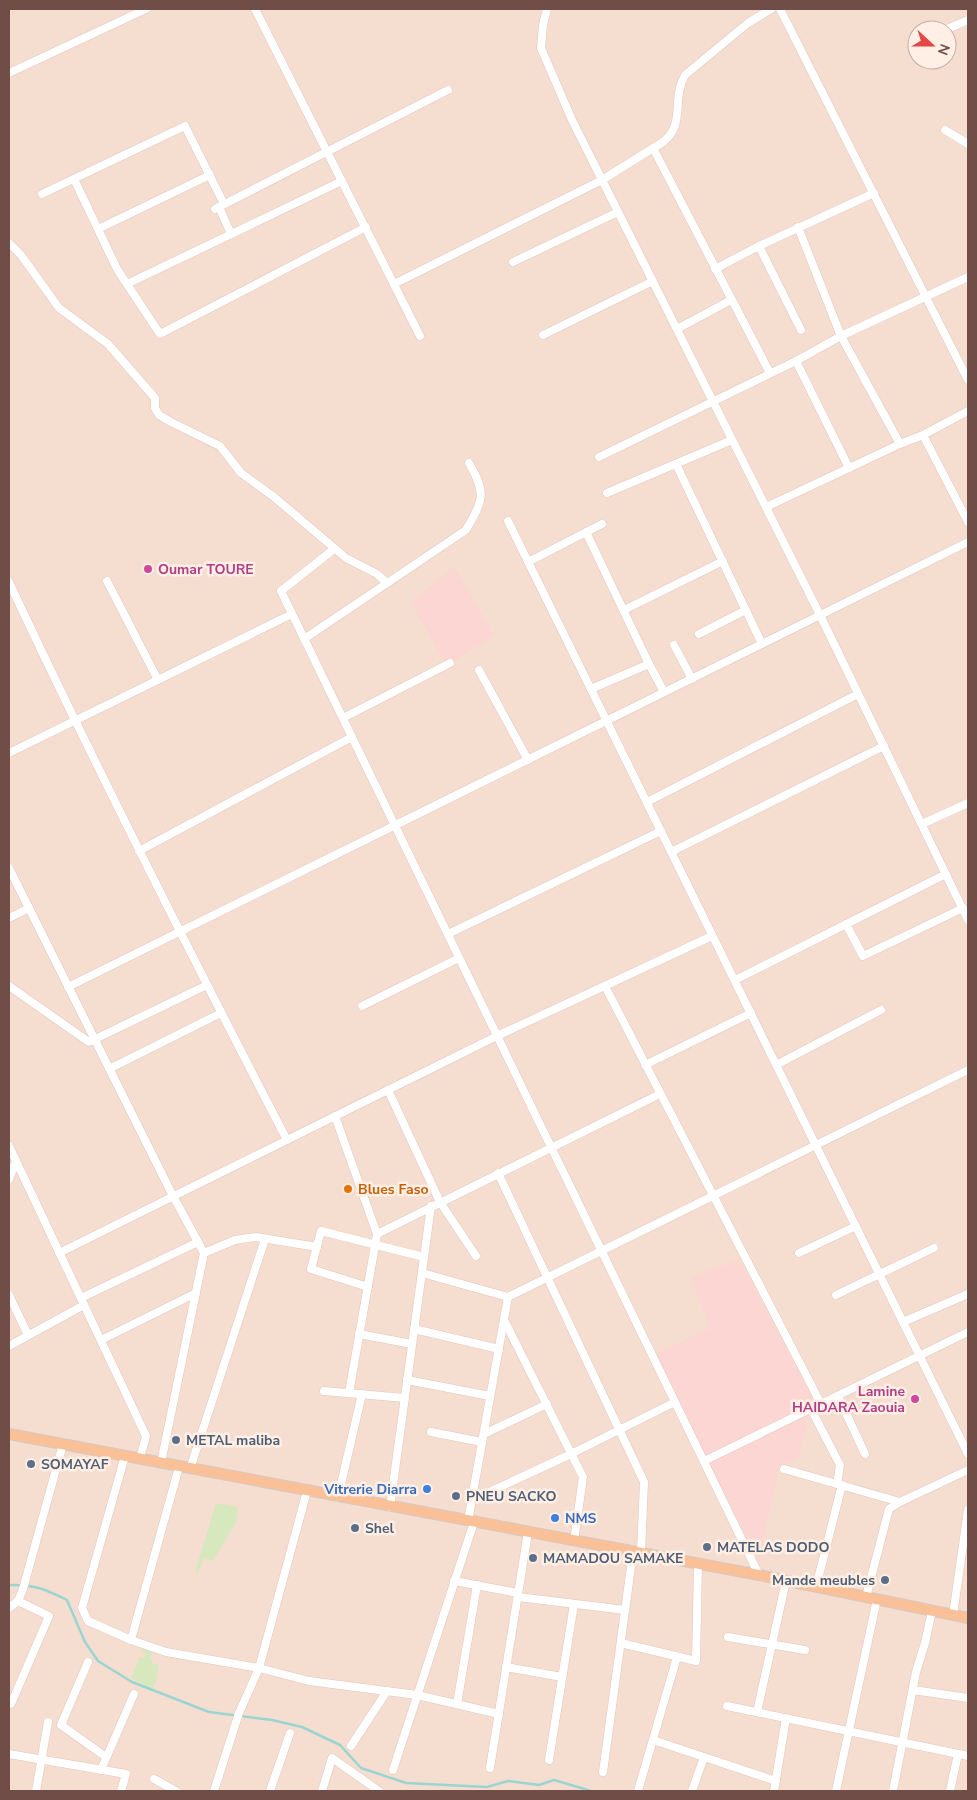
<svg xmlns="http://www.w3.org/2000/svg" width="977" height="1800" viewBox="0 0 977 1800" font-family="'Nunito Sans',sans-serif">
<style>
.residential{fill:#f5ddd0;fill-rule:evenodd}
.commercial{fill:#fcd6d2}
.green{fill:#d8e8be}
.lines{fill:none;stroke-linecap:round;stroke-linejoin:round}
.stream{stroke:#9bd5d2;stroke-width:2.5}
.minor-casing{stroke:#e1c7be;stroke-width:9}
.major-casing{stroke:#d4cac8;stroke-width:12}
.minor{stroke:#fff;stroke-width:8}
.major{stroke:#fac097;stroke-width:10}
.hotel-dot{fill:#d1479c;stroke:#ffefe4;stroke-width:2}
.food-dot{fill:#e8710a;stroke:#ffefe4;stroke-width:2}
.service-dot{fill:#5c6f8a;stroke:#ffefe4;stroke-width:2}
.shop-dot{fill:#3f7fe0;stroke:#ffefe4;stroke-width:2}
.labels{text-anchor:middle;stroke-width:5;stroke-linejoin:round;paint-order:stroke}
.hotel-label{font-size:14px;font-weight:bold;fill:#b23c85;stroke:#ffefe4;text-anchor:start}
.food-label{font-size:14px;font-weight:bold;fill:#c56008;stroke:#ffefe4;text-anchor:start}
.service-label{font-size:14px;font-weight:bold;fill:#4e5e75;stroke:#ffefe4;text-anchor:start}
.shop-label{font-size:14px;font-weight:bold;fill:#366cbe;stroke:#ffefe4;text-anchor:end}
</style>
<rect width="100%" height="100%" fill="#fbeadf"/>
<path class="residential" d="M9,9H968V1791H9ZM917,30H947V60H917Z"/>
<g class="commercial">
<path d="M454,567L494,636L447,665L411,603Z"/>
<path d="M739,1260L813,1400L798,1458L779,1466L759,1561L652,1355L711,1328L690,1277Z"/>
</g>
<g class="green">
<path d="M216,1503L238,1507L237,1521L213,1561L204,1558L198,1573L195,1572Z"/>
<path d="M146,1646L153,1651L150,1658L152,1659V1663L159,1665L157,1679L152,1690L131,1679L139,1657L144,1658L145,1653L141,1652L142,1648Z"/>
</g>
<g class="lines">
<path class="stream" d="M9,1585C33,1584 45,1589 67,1600L85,1642L98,1661L132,1682L209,1712L272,1720L302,1727L340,1745L361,1768L406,1783L487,1787L508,1781L539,1785L554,1780L591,1791"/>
<g class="minor-casing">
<g id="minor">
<path d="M255,9L420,336"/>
<path d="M547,9L543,25L541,48L572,120L820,615L968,920"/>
<path d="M780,9L968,380"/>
<path d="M945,30L968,20"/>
<path d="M9,73L146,9"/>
<path d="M945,130L968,144"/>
<path d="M653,148L770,373"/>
<path d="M74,179L117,269L160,334L366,227"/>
<path d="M42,194L185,126L224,204"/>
<path d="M219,207L231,234"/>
<path d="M215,209L448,90"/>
<path d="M798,227L841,336L900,444"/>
<path d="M98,229L210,175"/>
<path d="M9,243L21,255L59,308L108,344L155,398V408L159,415L171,422L220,446L241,473L274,497L346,558L377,574L387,583"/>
<path d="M759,246L801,330"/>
<path d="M513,262L618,212"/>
<path d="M715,269L759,246L874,193"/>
<path d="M127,284L342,181"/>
<path d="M394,284L602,180L663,142C686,125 671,99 685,75L748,23L771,9"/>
<path d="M677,329L731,300"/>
<path d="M543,335L653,281"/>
<path d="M796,361L849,468"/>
<path d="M923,435L968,522"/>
<path d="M599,457L796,361L841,336L968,277"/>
<path d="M676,464L762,644"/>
<path d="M607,493L732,440"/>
<path d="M766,507L900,444L923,435L968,411"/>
<path d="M508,521L968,1454"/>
<path d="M586,532L649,664L664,692"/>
<path d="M334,549L281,591L759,1575"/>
<path d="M528,562L602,524"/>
<path d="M107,581L158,680"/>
<path d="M9,582C97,770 191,955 287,1140"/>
<path d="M624,610L723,561"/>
<path d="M699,634L746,610"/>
<path d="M304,639L466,530C483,500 487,494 469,463"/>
<path d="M674,645L692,679"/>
<path d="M479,670L528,760"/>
<path d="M591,689L649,664"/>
<path d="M343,718L450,663"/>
<path d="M9,753L292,614"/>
<path d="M647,802L858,694"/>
<path d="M922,824L968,803"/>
<path d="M139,851L352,737"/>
<path d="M671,852L884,746"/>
<path d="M9,868L173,1196L204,1253L161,1463"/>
<path d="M9,918L29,908"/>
<path d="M846,924L863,956L963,908"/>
<path d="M448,934L661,831"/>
<path d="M735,980L946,874"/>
<path d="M9,986L89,1042L207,985"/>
<path d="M605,986L821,1404"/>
<path d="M68,987L968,542"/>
<path d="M362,1006L459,958"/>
<path d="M645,1065L751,1013"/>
<path d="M776,1065L881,1010"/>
<path d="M109,1069L221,1013"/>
<path d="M388,1090L440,1202L476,1256"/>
<path d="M335,1116L377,1234L349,1393"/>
<path d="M9,1146L146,1436L140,1458"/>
<path d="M498,1173L644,1482L641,1553"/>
<path d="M9,1179L16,1161"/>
<path d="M377,1234L660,1094"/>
<path d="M59,1253L497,1036L712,936"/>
<path d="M204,1253L235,1240L256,1237L317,1247"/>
<path d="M799,1253L856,1226"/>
<path d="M422,1273L508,1297L968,1070"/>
<path d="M368,1287L311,1269L321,1231L424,1257"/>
<path d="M9,1295L28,1335"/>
<path d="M836,1295L934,1248"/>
<path d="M81,1298L198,1242"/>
<path d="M504,1320L583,1477L574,1541"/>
<path d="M903,1322L968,1294"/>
<path d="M414,1329L499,1349"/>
<path d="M359,1334L412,1344"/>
<path d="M101,1340L196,1293"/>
<path d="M9,1346L84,1305"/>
<path d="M407,1380L490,1396"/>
<path d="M324,1391L405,1398"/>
<path d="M838,1396L865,1454"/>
<path d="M811,1409L840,1465L837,1484"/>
<path d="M431,1432L482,1442"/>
<path d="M484,1434L547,1404"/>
<path d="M125,1456L82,1608L88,1621L131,1640L166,1652L259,1668L309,1681L417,1695L499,1714"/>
<path d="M704,1461L968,1332"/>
<path d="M190,1469L265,1239"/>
<path d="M784,1469L900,1502"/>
<path d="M338,1497L362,1394"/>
<path d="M472,1500L571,1454L675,1402"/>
<path d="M390,1507L431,1206"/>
<path d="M468,1521L508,1297"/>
<path d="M454,1581L518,1593"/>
<path d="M816,1587L842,1485"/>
<path d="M518,1597L625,1610"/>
<path d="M866,1597L889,1509L900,1502L968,1470"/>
<path d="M9,1608L18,1601L23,1589L63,1444"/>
<path d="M953,1615L968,1510"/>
<path d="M728,1637L805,1650"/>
<path d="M131,1640L179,1467"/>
<path d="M621,1643L696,1661L698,1564"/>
<path d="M88,1662L61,1725L106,1757"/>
<path d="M506,1667L562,1677"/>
<path d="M913,1690L968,1698"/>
<path d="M9,1704H11L49,1616L18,1601"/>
<path d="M457,1704L477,1585"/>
<path d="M727,1706L968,1756"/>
<path d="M757,1712L786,1581"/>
<path d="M653,1740L776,1781"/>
<path d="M351,1746L387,1691"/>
<path d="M9,1754L126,1774L121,1791"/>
<path d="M549,1760L574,1604"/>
<path d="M490,1768L528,1532"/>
<path d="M101,1770L134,1694"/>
<path d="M393,1770L474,1522"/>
<path d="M603,1772L633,1552"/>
<path d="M154,1779L176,1791"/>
<path d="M36,1791L48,1722"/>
<path d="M214,1791L239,1713L259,1668L307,1491"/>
<path d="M270,1791L290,1733"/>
<path d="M322,1791L332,1758L379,1791"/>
<path d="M638,1791L677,1657"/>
<path d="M692,1791L704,1757"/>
<path d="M774,1791L786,1718"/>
<path d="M836,1791L877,1599"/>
<path d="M893,1791L916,1672L925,1643L932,1611"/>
<path d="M950,1791L958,1754"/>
</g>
</g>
<g class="major-casing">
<path id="major" d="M9,1434L759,1575L968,1618"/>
</g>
<use href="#minor" class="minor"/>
<use href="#major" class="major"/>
</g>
<g class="hotel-dot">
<circle cx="148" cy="569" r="5"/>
<circle cx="915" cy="1399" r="5"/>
</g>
<circle class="food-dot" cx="348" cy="1189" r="5"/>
<g class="service-dot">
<circle cx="176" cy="1440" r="5"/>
<circle cx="31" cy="1464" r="5"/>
<circle cx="456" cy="1496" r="5"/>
<circle cx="355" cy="1528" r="5"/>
<circle cx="707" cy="1547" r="5"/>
<circle cx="533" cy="1558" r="5"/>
<circle cx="885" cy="1580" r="5"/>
</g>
<g class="shop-dot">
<circle cx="427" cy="1489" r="5"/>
<circle cx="555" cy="1518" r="5"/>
</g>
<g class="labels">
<g class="hotel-label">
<text x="158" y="574">Oumar TOURE</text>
<text x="905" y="1396" text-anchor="end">Lamine<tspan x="905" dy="16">HAIDARA Zaouia</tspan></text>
</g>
<g class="food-label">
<text x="358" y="1194">Blues Faso</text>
</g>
<g class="service-label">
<text x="186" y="1445">METAL maliba</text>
<text x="41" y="1469">SOMAYAF</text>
<text x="466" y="1501">PNEU SACKO</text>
<text x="365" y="1533">Shel</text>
<text x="717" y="1552">MATELAS DODO</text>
<text x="543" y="1563">MAMADOU SAMAKE</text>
<text x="875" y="1585" text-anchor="end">Mande meubles</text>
</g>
<g class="shop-label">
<text x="417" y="1494">Vitrerie Diarra</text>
<text x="565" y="1523" text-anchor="start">NMS</text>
</g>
</g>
<rect width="977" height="1800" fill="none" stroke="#704e47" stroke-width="20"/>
<g transform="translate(932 45) rotate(111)"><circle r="24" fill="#ffefe4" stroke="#c6afa5"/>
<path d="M0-4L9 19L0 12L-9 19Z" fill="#e44745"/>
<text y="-8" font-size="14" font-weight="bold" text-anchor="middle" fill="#704e47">N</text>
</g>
</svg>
